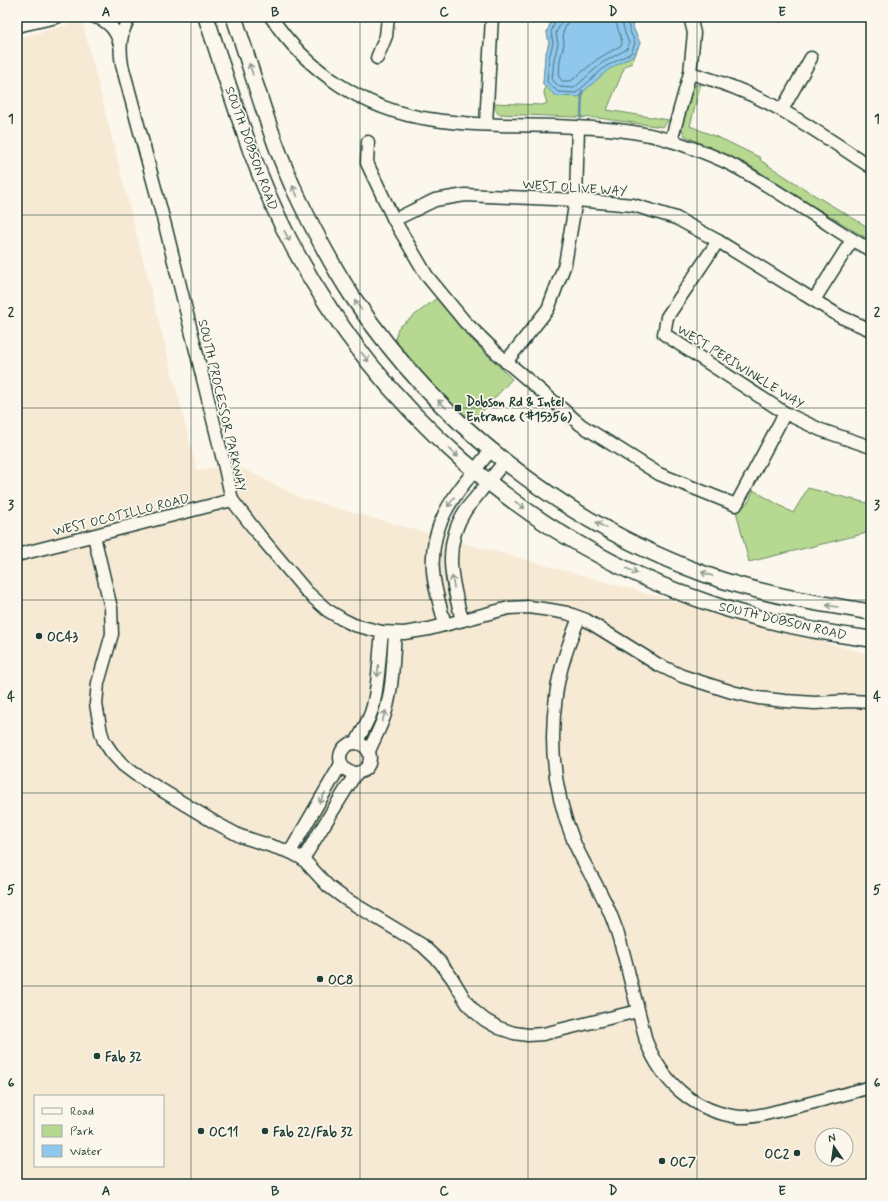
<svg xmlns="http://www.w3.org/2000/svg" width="888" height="1201" viewBox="0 0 888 1201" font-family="Mynerve,sans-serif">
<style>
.built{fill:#f7ead5;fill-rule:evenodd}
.green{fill:#b6d891;stroke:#6a8a62}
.water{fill:#8fc7ed;stroke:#6290a3}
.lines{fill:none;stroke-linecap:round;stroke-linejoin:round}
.shore{stroke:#4c747e;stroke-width:1}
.stream{stroke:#6290a3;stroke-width:2.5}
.minor-casing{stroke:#1f3d34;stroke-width:15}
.major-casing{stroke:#1f3d34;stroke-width:18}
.minor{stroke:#fbf7ec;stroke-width:12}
.major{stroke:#fbf7ec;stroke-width:15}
.oneway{stroke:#8d9a90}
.grid{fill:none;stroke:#1f3d34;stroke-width:1;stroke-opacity:0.55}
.poi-dot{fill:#1f3d34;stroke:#fbf7ec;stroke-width:1.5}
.labels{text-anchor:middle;stroke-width:3.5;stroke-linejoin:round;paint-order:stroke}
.street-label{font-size:13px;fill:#1f3d34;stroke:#fbf7ec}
.poi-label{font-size:13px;font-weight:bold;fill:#1f3d34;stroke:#fbf7ec;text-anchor:start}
.neatline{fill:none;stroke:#1f3d34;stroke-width:1.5}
.grid-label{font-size:13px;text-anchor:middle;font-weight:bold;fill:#1f3d34}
</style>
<rect width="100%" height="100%" fill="#fbf7ec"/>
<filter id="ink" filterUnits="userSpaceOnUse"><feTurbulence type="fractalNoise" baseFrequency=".025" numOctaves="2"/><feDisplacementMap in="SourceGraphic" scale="8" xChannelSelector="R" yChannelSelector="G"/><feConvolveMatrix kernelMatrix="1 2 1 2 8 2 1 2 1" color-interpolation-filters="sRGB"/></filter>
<g filter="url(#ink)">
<path class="built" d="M82,21L197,470L234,464L301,498L871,655V1184H17V38ZM35,1096H163V1166H35ZM822,1135H846V1159H822Z"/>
<g class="green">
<path d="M555,17H630L634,30L640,43L632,63L625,66L607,110L669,120L663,127L598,118L498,114L495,108L494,103L542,105L547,103L544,94L545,86L543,84L545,57L549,43L547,32L552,19Z"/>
<path d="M701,83L690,126L724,140L761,158L760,160L811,193L871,229V241L813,206L747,164L685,136L681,127L694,86Z"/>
<path d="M437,298L470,338L512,379L479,415H463L421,375L395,340L398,328Z"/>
<path d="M808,488L871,504V532L749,562L736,511C748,504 749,503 753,490L793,513Z"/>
</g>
<path class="water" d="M555,17H630L634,30L640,43L634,55L608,70L584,91L579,97L556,96L543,84L545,57L549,43L547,32L552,19Z"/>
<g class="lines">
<g class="shore">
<path d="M557,17L551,32L553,43L549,58L547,82L558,92L576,93L605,67L631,53L635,43L630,31L626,17"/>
<path d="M562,17V21L556,33L558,44L554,59L552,80L560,87L574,88L602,63L627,49L629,43L625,33L621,17"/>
<path d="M568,17L567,23L563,33L564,44L560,60L559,77L562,81H571L599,58L622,45C622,36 616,27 615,17"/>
</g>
<path class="stream" d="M581,118L582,91"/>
<g class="minor-casing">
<g id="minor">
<path d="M95,17C109,21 117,31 120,45"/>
<path d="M130,17C120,32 119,47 122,65L166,229L225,468L232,500L259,535L307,592L327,610L342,619L354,625L382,632L404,633L429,629L509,608L529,607L550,610L567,613L586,620L657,664L682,676L732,692L758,698L785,701L815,703L851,701L871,702"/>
<path d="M271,17C307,71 365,110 429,119C471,126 514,125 556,126C595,128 635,129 672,141C693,148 715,156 734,166C762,181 788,199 814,215C833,227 851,240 871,250"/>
<path d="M17,26L57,17"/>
<path d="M377,58L386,36L388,17"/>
<path d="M690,73C722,82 754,94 783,111C813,128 842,148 871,167"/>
<path d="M782,110L811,58"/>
<path d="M486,124L492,17"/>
<path d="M671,141L690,73L694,33L690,17"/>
<path d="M368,142L367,163L394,220L427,276L465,322L501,357L581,425L659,474L736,505L785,413"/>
<path d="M394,220L435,200L465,195L576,200L633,205L676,218L718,241L841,317L871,330"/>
<path d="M718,241L667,317L664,334L785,413L821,430L871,447"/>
<path d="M814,300L852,240"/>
<path d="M506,362L548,309L565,264L576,200L578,127"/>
<path d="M94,536L111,608L112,634L98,683L96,704L101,732L104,741L112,753L123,765L135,774L214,822L240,836L290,852L303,859L328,886L344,898L422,945L440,962L452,978L467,1003L474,1011L485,1020L499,1028L514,1033L528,1035L543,1034L638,1011"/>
<path d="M17,555L232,500"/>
<path d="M579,618C569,643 559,669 556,696C549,745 555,796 574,842C585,868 602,891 612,918C620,938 625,958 630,979C635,999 641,1020 646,1041C662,1082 694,1112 740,1117C754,1118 769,1113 782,1110C812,1103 841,1095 871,1087"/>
<path d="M462,620C452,582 442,547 465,511C469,505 475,499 480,492C488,482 497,471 505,461"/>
<path d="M445,625C441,607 434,589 433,571C429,518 461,488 491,450"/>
<circle cx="355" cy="758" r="15"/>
<path d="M356,743C362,731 370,719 373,706C379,682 379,657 382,632"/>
<path d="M369,751C374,739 381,727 385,714C393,688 393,660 395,633"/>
<path d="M290,852L341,764"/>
<path d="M303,859L356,773"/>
</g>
</g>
<g class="major-casing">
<g id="major">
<path d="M206,17C231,91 252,167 288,237C375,407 528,542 709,603C761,621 816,632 871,639"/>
<path d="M234,17C253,73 268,131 292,185C310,223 329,261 352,296C437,423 564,523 707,575C760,594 815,603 871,612"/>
</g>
</g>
<use href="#minor" class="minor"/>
<use href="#major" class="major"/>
</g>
<defs><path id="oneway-shaft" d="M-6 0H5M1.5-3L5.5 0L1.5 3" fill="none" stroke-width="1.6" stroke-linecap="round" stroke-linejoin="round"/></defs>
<g class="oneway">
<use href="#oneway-shaft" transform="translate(251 69) rotate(-108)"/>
<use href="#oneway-shaft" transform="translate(295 191) rotate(-115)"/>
<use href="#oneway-shaft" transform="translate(287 236) rotate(63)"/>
<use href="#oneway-shaft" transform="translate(358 305) rotate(-125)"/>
<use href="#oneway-shaft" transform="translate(365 357) rotate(52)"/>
<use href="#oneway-shaft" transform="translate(442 404) rotate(-135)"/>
<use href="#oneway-shaft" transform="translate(454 453) rotate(43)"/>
<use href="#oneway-shaft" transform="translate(451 502) rotate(125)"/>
<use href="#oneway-shaft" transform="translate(520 505) rotate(35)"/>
<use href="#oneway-shaft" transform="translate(601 525) rotate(-150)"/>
<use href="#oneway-shaft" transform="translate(632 571) rotate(26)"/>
<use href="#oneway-shaft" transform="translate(707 574) rotate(-160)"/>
<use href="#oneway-shaft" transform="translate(453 582) rotate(-100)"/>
<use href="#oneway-shaft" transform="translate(832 606) rotate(-171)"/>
<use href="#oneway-shaft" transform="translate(378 671) rotate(94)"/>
<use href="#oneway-shaft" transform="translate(384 716) rotate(-71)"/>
<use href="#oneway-shaft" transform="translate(322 798) rotate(120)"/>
</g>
</g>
<path class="grid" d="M191,17V1184M360,17V1184M528,17V1184M697,17V1184M17,215H871M17,408H871M17,600H871M17,793H871M17,986H871"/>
<g class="poi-dot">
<rect x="454" y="404" width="8" height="8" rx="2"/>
<circle cx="39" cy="636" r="4"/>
<circle cx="320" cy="979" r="4"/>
<circle cx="97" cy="1056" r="4"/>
<circle cx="201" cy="1131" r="4"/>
<circle cx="265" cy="1131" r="4"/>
<circle cx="797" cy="1153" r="4"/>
<circle cx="662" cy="1161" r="4"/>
</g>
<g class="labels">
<g class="street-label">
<text transform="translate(252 148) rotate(70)" y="5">SOUTH DOBSON ROAD</text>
<text transform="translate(575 187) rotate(4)" y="5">WEST OLIVE WAY</text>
<text transform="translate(741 366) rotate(32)" y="5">WEST PERIWINKLE WAY</text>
<text transform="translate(223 405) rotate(77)" y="5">SOUTH PROCESSOR PARKWAY</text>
<text transform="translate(121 514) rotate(-14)" y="5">WEST OCOTILLO ROAD</text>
<text transform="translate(783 620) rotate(13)" y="5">SOUTH DOBSON ROAD</text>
</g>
<g class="poi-label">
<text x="466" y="406">Dobson Rd &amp; Intel<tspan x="466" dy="15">Entrance (#15356)</tspan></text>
<text x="47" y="641">OC43</text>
<text x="328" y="984">OC8</text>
<text x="105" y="1061">Fab 32</text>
<text x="209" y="1136">OC11</text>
<text x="273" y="1136">Fab 22/Fab 32</text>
<text x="789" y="1158" text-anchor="end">OC2</text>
<text x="670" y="1166">OC7</text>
</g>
</g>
<rect width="888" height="1201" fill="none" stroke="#fbf7ec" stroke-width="44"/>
<rect x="34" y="1095" width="130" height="72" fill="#fbf7ec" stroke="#a3ada2"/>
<rect x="42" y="1108" width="20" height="6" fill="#fbf7ec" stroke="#a3ada2"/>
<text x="70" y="1115" font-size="12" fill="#1f3d34">Road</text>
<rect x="42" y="1125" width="20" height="12" fill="#b6d891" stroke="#a3ada2"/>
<text x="70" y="1135" font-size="12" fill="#1f3d34">Park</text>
<rect x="42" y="1145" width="20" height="12" fill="#8fc7ed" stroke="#a3ada2"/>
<text x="70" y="1155" font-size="12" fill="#1f3d34">Water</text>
<g transform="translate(834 1147) rotate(347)"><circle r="19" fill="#fbf7ec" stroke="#a3ada2"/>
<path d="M0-3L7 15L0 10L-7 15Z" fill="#1f3d34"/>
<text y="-6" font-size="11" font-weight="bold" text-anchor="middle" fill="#1f3d34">N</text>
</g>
<rect x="22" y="22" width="844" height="1157" class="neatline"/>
<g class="grid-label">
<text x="106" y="16">A</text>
<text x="275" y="16">B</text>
<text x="444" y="16">C</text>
<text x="613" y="16">D</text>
<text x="782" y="16">E</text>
<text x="11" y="123">1</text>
<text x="877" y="123">1</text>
<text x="11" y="316">2</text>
<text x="877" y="316">2</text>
<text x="11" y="509">3</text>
<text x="877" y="509">3</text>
<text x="11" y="701">4</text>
<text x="877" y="701">4</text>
<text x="11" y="894">5</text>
<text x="877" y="894">5</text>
<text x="11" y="1087">6</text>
<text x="877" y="1087">6</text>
<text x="106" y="1195">A</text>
<text x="275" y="1195">B</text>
<text x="444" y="1195">C</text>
<text x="613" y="1195">D</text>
<text x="782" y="1195">E</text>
</g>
</svg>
